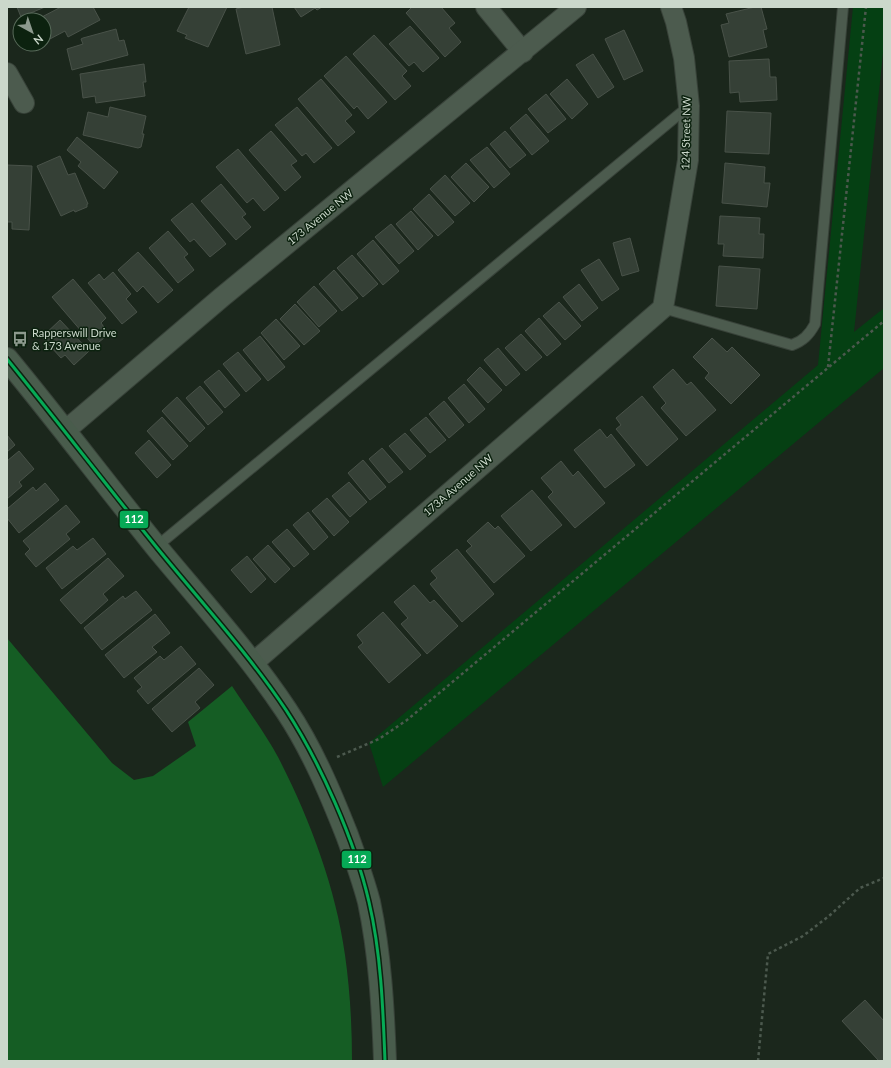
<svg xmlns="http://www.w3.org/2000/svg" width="891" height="1068" viewBox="0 0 891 1068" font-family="Lato,sans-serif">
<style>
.green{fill:#054013}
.forest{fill:#155d24}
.building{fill:#354036;stroke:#495249}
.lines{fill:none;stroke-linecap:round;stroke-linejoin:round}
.lane-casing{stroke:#384239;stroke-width:12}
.street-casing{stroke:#384239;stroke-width:22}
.secondary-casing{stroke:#384239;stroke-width:24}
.path{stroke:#4c594e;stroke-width:2.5;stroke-dasharray:3 3;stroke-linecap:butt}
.lane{stroke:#4c5b4e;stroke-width:10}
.street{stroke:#4c5b4e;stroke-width:20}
.secondary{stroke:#495c4c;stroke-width:22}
.bus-1-casing{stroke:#0c220f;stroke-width:6}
.bus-1{stroke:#06aa56;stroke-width:3}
.labels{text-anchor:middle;stroke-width:3;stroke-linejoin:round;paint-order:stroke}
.street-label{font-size:11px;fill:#cbd8cb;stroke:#0c220f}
.poi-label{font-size:11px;fill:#cbd8cb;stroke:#0c220f;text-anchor:start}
.line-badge{stroke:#0c220f;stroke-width:1.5}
.badge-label{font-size:11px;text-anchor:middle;font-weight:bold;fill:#fff}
</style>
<rect width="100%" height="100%" fill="#1b271c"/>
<path class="green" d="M853,7H884V43L854,332L884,308V368L383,787L369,743L818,365Z"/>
<path class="forest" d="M7,638L112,763L134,780L153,776L196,746L188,722L232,686C247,709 265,733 278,757C309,817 336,888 345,955C350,990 352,1025 352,1061H7Z"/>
<g class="building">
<path d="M17,7H45L21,17Z"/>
<path d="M61,7H93L100,20L68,37L65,31L48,40L44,32V20L38,19Z"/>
<path d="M189,7H227L208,47L185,38L187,35L177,31Z"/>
<path d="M244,7H272L280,45L246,54L236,9Z"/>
<path d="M294,7H322L317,10L315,8L301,17Z"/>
<path d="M412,7H441L455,23L449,28L461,42L445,57L406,13Z"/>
<path d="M755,7H761L767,29L763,30L767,47L729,57L721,25L729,23L726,14Z"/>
<path d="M410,26L439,58L423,72L414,62L409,66L389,44Z"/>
<path d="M116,29L119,41L124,40L128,55L72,70L67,49L83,44L81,39L83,38Z"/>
<path d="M624,30L643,71L624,80L605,39Z"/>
<path d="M374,35L407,71L402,76L411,86L395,100L353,54Z"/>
<path d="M593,54L614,87L598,98L576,65Z"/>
<path d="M346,56L387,102L368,119L357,106L354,109L324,76Z"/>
<path d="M769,59L770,77H776L777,100L740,102L739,92L730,93L729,61Z"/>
<path d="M144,64L146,82H143L145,96L96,103L95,96L83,98L80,74Z"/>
<path d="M321,79L352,115L345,121L355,132L338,146L298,99Z"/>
<path d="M567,79L588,104L572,119L550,94Z"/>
<path d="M546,94L566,119L548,133L528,109Z"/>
<path d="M110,107L146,116L142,134H144L141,147L138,148L83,135L88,112L108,117Z"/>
<path d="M297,107L332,148L314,163L306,153L302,156L275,125Z"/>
<path d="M727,111L771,113L769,154L725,152Z"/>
<path d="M526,114L549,141L532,155L510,128Z"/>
<path d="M271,131L297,161L291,165L301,177L285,191L249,150Z"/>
<path d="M505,131L526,155L510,168L490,144Z"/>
<path d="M77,137L118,172L104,189L78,166L81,162L67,150Z"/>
<path d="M487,147L510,174L494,188L470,160Z"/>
<path d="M238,149L279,198L264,211L253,198L247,203L216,167Z"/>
<path d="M60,156L68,175L75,173L88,204H87V207L75,212L74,210L61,216L37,166Z"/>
<path d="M466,163L489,187L474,202L451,177Z"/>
<path d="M725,163L765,167L764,183H770L767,207L722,203Z"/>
<path d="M7,165L32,166L29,230L12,229V222H7Z"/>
<path d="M445,175L470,203L455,216L430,189Z"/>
<path d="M221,184L246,214L242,217L251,227L236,240L201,201Z"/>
<path d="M429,194L454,222L438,236L413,209Z"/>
<path d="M192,203L226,244L210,257L194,239L190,242L171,220Z"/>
<path d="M411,211L433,236L418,250L396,224Z"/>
<path d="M720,216L760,218L759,234H764L763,258L723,256L724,244H718Z"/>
<path d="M391,224L414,251L399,264L375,237Z"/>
<path d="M168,231L188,254L184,257L194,270L178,283L149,248Z"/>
<path d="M630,238L639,271L622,276L613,243Z"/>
<path d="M373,240L399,271L383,285L357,254Z"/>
<path d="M138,252L173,290L158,303L143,286L137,292L118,270Z"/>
<path d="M352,255L378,284L363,297L337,268Z"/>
<path d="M599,259L619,289L602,301L581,270Z"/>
<path d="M719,266L760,269L757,309L716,306Z"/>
<path d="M334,270L358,298L342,311L319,284Z"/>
<path d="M113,272L131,294L126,299L137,312L122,324L88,283L99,274L104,280Z"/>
<path d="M73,279L106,318L101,323L109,334L94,346L52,297Z"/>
<path d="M579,284L598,308L582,321L563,297Z"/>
<path d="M314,286L337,311L319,327L297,302Z"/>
<path d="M559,302L581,326L565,340L543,316Z"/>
<path d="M295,304L320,331L304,345L280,319Z"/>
<path d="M539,318L561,344L547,356L525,331Z"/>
<path d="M276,319L300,346L284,360L261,333Z"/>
<path d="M60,320L89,351L74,365L65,355L61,358L42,337Z"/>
<path d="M521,334L542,357L526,371L505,348Z"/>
<path d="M260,336L285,367L268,381L243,350Z"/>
<path d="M712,338L727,352L732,347L760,375L731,404L705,378L709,373L693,357Z"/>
<path d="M498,348L520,374L506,386L484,360Z"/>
<path d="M238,352L261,379L246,392L223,364Z"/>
<path d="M480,367L502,390L488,403L467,380Z"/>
<path d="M673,369L687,385L691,382L716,410L686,436L661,408L666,403L653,387Z"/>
<path d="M219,370L240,395L225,408L204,382Z"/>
<path d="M464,384L485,409L469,423L448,398Z"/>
<path d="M200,386L223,412L208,425L186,398Z"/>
<path d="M642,396L678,439L647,466L616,429L621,425L616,418Z"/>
<path d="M177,397L205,428L190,442L162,411Z"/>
<path d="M444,401L464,425L449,438L429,414Z"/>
<path d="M162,417L188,446L173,460L147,431Z"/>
<path d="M426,417L446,440L430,453L410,430Z"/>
<path d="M600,429L607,438L611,434L635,465L605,488L574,450Z"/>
<path d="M405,433L426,456L410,470L389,446Z"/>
<path d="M7,435L15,445L7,452Z"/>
<path d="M149,440L171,465L157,478L135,453Z"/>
<path d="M382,448L403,472L389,483L369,459Z"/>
<path d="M19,451L34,469L19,482L22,486L7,499V461Z"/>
<path d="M363,460L386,487L370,500L348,473Z"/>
<path d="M561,461L573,476L578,471L605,503L575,528L548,497L553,492L541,478Z"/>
<path d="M349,482L367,502L350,517L332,496Z"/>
<path d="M45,483L59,500L19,533L7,518V509L33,487L36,491Z"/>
<path d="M532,490L562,525L531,551L501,516Z"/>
<path d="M327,498L349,522L334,536L312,511Z"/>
<path d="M66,505L80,522L66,534L70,539L36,567L25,554L30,549L23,541Z"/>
<path d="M308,512L328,537L314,550L293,525Z"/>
<path d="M488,522L495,529L498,526L525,556L494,583L466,551L472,546L467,541Z"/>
<path d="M287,529L309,554L294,567L272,542Z"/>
<path d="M93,538L106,554L62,589L46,568L73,546L77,550Z"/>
<path d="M268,545L290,569L275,583L253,559Z"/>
<path d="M457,549L494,594L462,622L430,584L437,578L431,571Z"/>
<path d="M247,556L266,579L251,593L231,570Z"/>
<path d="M108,558L124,576L103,594L108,600L81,624L60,600Z"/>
<path d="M414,585L430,603L434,600L458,626L427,654L401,624L408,618L394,602Z"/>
<path d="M136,591L152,610L102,650L84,628L123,596L125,599Z"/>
<path d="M383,612L421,655L389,683L358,647L363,643L357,635Z"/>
<path d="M155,614L170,633L152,647L157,652L124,678L105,655Z"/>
<path d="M181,646L196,664L148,704L137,691L142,687L134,678L160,656L164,660Z"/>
<path d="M199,668L214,685L195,702L200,708L172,732L152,709Z"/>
<path d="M865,1000L884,1021V1061H879L842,1021Z"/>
</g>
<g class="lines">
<g class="lane-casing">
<g id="lane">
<path d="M663,308L792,345C803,341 809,335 815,324L843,7"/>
<path d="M156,547L689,106"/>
</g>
</g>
<g class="street-casing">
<g id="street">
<path d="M486,7L523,52"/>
<path d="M7,73L24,103"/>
<path d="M66,430L222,297L576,7"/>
<path d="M253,663L663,308L688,160L689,106L684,58L676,22L671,7"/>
</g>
</g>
<g class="secondary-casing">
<path id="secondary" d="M7,359C59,422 107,486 158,549C202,602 248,653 286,710C312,749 330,792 347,835C355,857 363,879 369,902C380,954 383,1008 385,1061"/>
</g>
<g class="path">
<path d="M828,367L866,7"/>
<path d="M337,757L379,739L407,720L884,321"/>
<path d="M758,1061L768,954L803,936L829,916L860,888L884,878"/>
</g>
<use href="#lane" class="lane"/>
<use href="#street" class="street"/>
<use href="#secondary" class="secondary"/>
<g class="bus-1-casing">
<path id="bus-1" d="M7,359C58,422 107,486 158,549C201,602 248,653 286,710C320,762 355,841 369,902C381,953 383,1008 385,1061"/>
</g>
<use href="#bus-1" class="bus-1"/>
</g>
<defs>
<g id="bus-bare" transform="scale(1.2)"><path d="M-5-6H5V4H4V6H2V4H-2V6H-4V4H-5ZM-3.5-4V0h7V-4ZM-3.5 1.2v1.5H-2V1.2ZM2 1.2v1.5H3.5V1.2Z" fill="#8d9a8e" stroke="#0c220f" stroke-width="2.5" paint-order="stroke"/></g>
</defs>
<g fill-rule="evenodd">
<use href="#bus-bare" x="20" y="339"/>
</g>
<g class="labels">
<g class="street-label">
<text transform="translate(686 133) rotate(-89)" y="4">124 Street NW</text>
<text transform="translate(320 217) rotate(-39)" y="4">173 Avenue NW</text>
<text transform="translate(458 485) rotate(-41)" y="4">173A Avenue NW</text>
</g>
<g class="poi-label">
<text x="32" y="337">Rapperswill Drive<tspan x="32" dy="13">&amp; 173 Avenue</tspan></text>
</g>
</g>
<g class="line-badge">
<rect x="119" y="510" width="30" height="19" rx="4" fill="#06aa56"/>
<rect x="341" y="850" width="31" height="19" rx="4" fill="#06aa56"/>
</g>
<g class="badge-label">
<text x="134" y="523">112</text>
<text x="357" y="863">112</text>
</g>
<rect width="891" height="1068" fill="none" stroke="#cbd8cb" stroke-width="16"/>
<g transform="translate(32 32) rotate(140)"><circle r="19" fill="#0c220f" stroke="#586b5a"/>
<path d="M0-3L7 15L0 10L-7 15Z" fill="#8d9a8e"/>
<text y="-6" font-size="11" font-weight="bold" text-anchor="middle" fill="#cbd8cb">N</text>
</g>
</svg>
